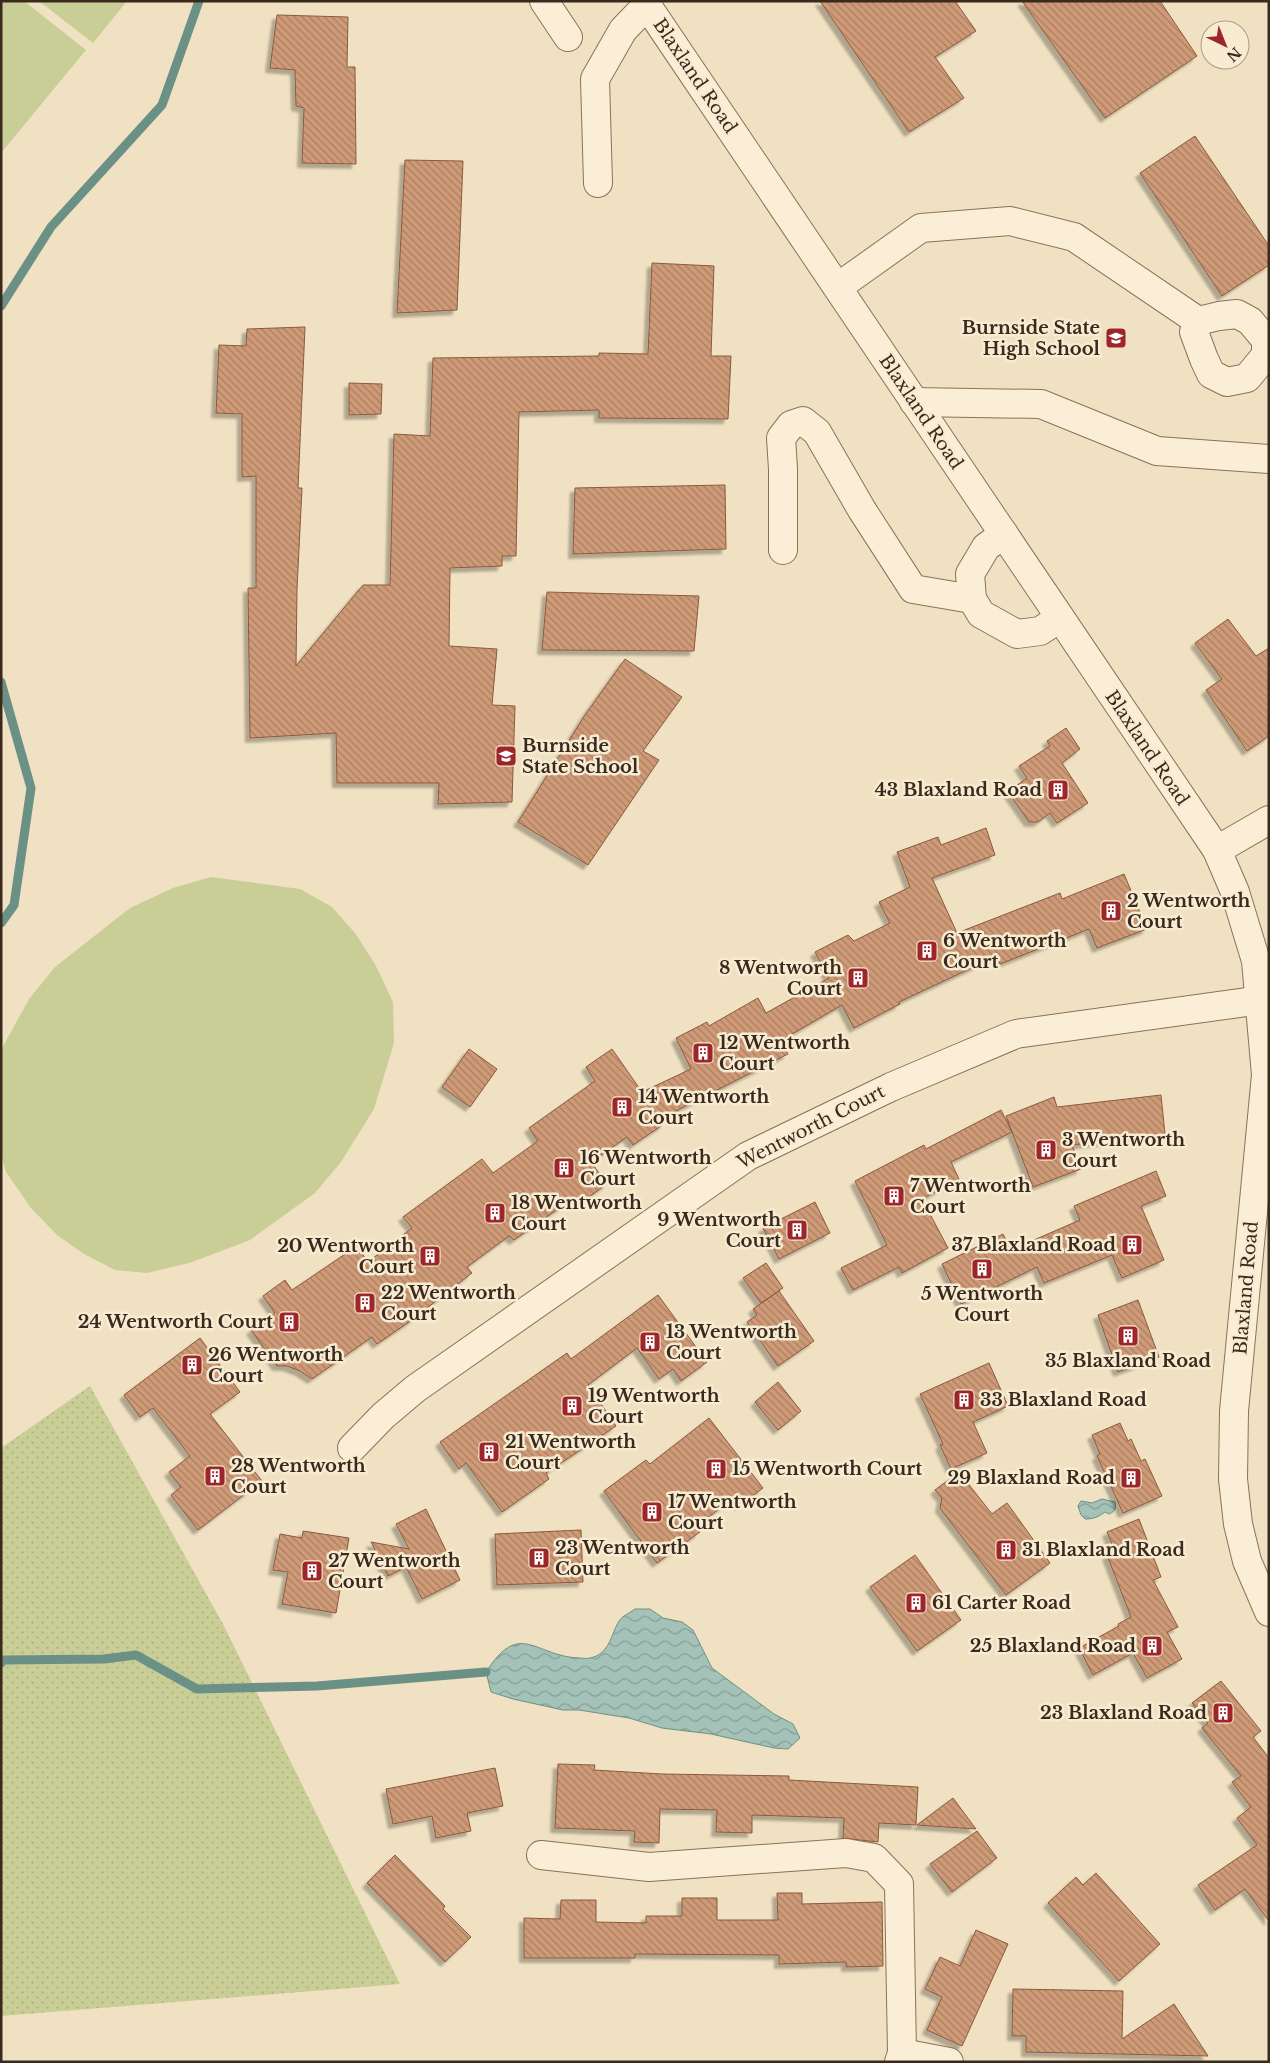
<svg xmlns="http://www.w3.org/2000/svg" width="1270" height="2063" viewBox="0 0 1270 2063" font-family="'Libre Baskerville',serif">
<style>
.green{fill:url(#green-dots)}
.pitch{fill:#c9ce96}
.water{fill:url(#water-waves);stroke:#6b9187}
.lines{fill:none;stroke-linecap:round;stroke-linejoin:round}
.stream{stroke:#6b9187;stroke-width:9}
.building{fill:url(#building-back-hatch);stroke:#8a5a3d;filter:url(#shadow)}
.minor-casing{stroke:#8a7259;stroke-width:30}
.minor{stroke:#faefd6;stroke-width:28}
.labels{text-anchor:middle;stroke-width:5;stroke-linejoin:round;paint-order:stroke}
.street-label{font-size:18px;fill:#3a2a1d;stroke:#f7ebd2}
.poi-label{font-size:18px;font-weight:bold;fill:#3a2a1d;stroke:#f7ebd2;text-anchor:start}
</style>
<defs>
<pattern id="green-dots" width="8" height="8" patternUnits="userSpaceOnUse" patternTransform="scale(1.25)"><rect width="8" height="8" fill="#c9ce96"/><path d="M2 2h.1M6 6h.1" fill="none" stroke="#adb181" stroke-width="1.8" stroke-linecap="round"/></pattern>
<pattern id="water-waves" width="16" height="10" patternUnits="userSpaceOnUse" patternTransform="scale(1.25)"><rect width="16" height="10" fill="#a5c2b9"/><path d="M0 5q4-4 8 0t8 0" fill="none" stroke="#879e96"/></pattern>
<pattern id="building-back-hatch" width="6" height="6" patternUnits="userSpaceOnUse" patternTransform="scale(1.25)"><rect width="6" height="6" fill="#cf9a77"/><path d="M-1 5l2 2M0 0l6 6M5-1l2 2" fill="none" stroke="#a97e61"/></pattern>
<filter id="shadow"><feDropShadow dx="-4.5" dy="4.5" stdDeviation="1" flood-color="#0004"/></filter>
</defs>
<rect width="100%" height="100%" fill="#f0e1c2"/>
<path class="green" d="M90,1386L223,1624L400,1984L1,2016V1448Z"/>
<g class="pitch">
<path d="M1,1H24L86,50L1,153Z"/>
<path d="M39,1H127L93,43Z"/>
<path d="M211,877L300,889L332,907L355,933L375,964L393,1002L394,1043L374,1109L341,1162L315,1193L250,1240L224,1250L189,1263L147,1273L115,1270L84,1254L57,1235L31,1208L6,1172L1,1154V1050L29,999L55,967L130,908L173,888Z"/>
</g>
<g class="water">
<path d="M1102,1499L1115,1502C1116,1508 1116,1511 1109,1514L1105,1512C1098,1517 1094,1519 1085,1519L1081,1515L1078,1506L1081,1501L1092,1503Z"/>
<path d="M635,1609H650L663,1618L682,1622L693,1630L712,1668L774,1714L793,1724L800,1738L788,1749L774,1748L711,1734L662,1728L629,1718L579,1710H563L513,1699L491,1692L486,1672C520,1619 534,1656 579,1658C582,1658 587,1659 590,1658C610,1654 611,1634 619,1621C622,1616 630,1613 635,1609Z"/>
</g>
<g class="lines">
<g class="stream">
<path d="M1,306L51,227L162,105L199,1"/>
<path d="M1,682L31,788L14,905L1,923"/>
<path d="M1,1663L3,1660L104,1659L136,1655L197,1689L317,1686L486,1672"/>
</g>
</g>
<g class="building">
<path d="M820,1H955L976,31L935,57L964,98L909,132Z"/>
<path d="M1022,1H1160L1197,56L1105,118Z"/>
<path d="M277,15L348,17L347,67H355L356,164L302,163L304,108L296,106L295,70L270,68Z"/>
<path d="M1195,136L1269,246V265L1222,296L1140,173Z"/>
<path d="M405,160L463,161L457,310L397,313Z"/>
<path d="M652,263L714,266L711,356H731L728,419L599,418V410L519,412L516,556H502V566L450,568L449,646L497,649L492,705L515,706L512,802L438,804L439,783H337L336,733L250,738L248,588H256V476L242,477V414L216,413L219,345L246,346L247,329L305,327L298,488H302L297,589L296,666L363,585H390L394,434L430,436L433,358L599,356V353L648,354Z"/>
<path d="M349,383L382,384L381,414L349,415Z"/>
<path d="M725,485L726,549L573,554L575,488Z"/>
<path d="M547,592L699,596L694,651L542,650Z"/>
<path d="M1228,619L1256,656L1269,648V736L1247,751L1206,690L1222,679L1195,643Z"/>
<path d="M625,659L682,697L643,751L659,760L588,865L518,822L585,715Z"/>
<path d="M1066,728L1080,749L1062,763L1088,803L1057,823L1050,813L1038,822H1029L1008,792L1027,778L1019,766L1050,746L1047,741Z"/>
<path d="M986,828L995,855L932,878L957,933L1060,893L1062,899L1124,874L1147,929L1097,948L1089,929L1000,964L997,956L899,1002L900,1004L854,1028L842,1005L780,1041L788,1054L660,1119L664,1124L633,1145L627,1137L591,1162L607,1184L576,1206L572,1199L514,1240L509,1236L467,1267L472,1273L409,1322L377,1344L372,1337L312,1379L300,1371L287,1366H277L251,1330L275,1313L263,1296L285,1280L292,1290L357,1246L368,1262L412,1228L403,1217L482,1159L493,1173L538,1141L529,1128L595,1081L586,1067L612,1049L642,1092L691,1069L676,1038L707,1022L709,1026L758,998L766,1013L829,978L815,952L848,935L854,941L890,923L879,902L910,887L897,852L938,837L941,845Z"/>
<path d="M469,1049L497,1069L470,1107L442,1087Z"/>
<path d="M1161,1095L1165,1134L1072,1145L1081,1169L1033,1187L1006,1116L1054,1097L1057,1107Z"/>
<path d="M1001,1110L1012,1132L951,1162L959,1179L922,1199L948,1248L902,1273L899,1267L853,1290L841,1268L887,1245L855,1181L924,1145L926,1149Z"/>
<path d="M1156,1171L1166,1196L1141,1206L1164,1260L1122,1278L1112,1255L1044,1283L1037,1267L961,1304L942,1264L1003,1234L1011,1250L1080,1220L1074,1206Z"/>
<path d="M815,1202L830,1233L779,1259L763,1228Z"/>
<path d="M766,1263L783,1288L761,1303L743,1278Z"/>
<path d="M779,1291L814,1341L778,1366L747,1322L757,1315L753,1309Z"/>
<path d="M658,1295L707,1362L681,1381L673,1369L659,1379L637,1348L588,1385L616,1426L546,1473L549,1479L502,1512L466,1463L459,1469L440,1442L567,1353L571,1359Z"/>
<path d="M1138,1300L1159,1357L1118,1372L1098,1315Z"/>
<path d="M200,1338L240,1392L210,1414L262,1481L198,1530L171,1495L181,1487L169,1472L190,1456L153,1408L140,1417L124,1395Z"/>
<path d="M989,1363L1008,1406L973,1422L987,1453L951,1469L940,1445L943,1444L920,1394Z"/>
<path d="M778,1382L801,1411L778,1430L755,1402Z"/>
<path d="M709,1418L763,1488L739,1506L733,1498L696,1527L700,1532L657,1563L604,1491L646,1460L650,1464Z"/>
<path d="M1120,1423L1128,1441L1131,1439L1141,1461L1145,1459L1162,1496L1123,1513L1097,1456L1100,1454L1092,1435Z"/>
<path d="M959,1472L992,1514L1007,1503L1050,1563L1006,1595L940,1508L942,1498L935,1490Z"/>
<path d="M426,1509L460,1580L422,1599L406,1567L388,1576L371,1542L409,1549L396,1524Z"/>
<path d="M1139,1519L1161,1577L1153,1580L1178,1627L1167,1632L1182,1659L1147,1678L1133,1653L1093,1675L1079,1648L1119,1626L1118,1624L1131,1617L1107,1555L1115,1551L1107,1532Z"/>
<path d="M581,1530L583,1582L497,1585L495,1534Z"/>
<path d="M303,1531L349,1538L336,1613L282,1604L288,1572L273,1570L280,1534L302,1538Z"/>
<path d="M915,1555L961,1620L917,1651L870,1587Z"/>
<path d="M1221,1681L1261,1731L1253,1737L1269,1758V1921L1245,1889L1215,1910L1198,1885L1257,1845L1237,1818L1251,1807L1232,1782L1241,1776L1202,1728L1208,1723L1192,1703Z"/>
<path d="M558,1764L595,1765L594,1770L662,1774L789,1776V1780L918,1787L916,1825L879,1823L878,1842L869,1841L843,1838L844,1818L752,1815V1833L716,1832L717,1810L660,1809L659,1843L634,1842L635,1831L555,1828Z"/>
<path d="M495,1768L503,1806L467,1813L471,1831L436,1838L432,1816L393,1824L386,1789Z"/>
<path d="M953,1798L976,1829L917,1825Z"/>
<path d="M977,1831L997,1858L952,1892L930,1864Z"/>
<path d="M395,1855L445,1906L443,1909L471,1937L445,1962L367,1883Z"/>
<path d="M1096,1873L1160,1944L1119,1981L1048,1903L1076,1877L1083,1885Z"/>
<path d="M777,1893H802V1904L882,1902L883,1966L846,1967V1962L779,1964V1955L635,1954V1958H524V1918L560,1919L561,1900H596V1922L646,1923V1916H682V1898H717V1920H778Z"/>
<path d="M976,1930L1008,1944L962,2046L927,2030L942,1997L925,1989L940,1957L960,1966Z"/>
<path d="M1013,1989L1123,1991L1122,2039L1174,2004L1208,2056L1026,2052V2036H1012Z"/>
</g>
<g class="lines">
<g class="minor-casing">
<g id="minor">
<path d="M544,1L568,37"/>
<path d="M644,1L1217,850L1235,892L1256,961L1266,1075L1234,1411L1233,1479L1238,1524L1247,1561L1269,1612"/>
<path d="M598,183L595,79L623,30L647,5"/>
<path d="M838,287L921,228L1010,221L1074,237L1198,321L1219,316L1237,314L1250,321L1266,340V355L1247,378L1227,382L1211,374L1204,359L1194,332L1198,321"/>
<path d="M914,402L1041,404L1157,451L1269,459"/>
<path d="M1004,534L986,547L970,574L972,599L981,614L1017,634L1040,631L1060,618"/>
<path d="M783,550V469L781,438L791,425L803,421L817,432L862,510L913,589L972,599"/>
<path d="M1217,850L1269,820"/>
<path d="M352,1448L383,1416L415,1389L748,1156L891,1087L1016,1034L1261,1000"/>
<path d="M541,1855L649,1867L846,1853L874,1858L899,1884L902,2053"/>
<path d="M899,2062L902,2053L949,2062"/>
</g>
</g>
<use href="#minor" class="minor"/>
</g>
<defs>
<g id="school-square" transform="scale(1.125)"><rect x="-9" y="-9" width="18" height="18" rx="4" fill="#9c2629" stroke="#f7ebd2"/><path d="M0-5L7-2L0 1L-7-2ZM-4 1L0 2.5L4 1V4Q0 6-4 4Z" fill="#fff"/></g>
<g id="building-square" transform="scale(1.125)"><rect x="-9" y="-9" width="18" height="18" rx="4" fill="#9c2629" stroke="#f7ebd2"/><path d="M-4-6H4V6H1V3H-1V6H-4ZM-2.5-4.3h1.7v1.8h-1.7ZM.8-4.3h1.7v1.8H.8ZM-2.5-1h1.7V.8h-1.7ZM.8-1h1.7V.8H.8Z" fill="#fff"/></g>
</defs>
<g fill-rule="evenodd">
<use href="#school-square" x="1116" y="338"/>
<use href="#school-square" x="506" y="756"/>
<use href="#building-square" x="1058" y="790"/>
<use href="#building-square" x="1111" y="911"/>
<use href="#building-square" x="927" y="951"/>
<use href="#building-square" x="858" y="978"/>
<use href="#building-square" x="703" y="1053"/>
<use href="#building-square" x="622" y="1107"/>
<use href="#building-square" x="1046" y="1150"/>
<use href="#building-square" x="564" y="1168"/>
<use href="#building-square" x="894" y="1196"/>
<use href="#building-square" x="495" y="1213"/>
<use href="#building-square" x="797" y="1230"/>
<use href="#building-square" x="1132" y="1245"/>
<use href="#building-square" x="430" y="1256"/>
<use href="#building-square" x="982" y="1269"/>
<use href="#building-square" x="365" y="1303"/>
<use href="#building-square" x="289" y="1322"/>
<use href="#building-square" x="1128" y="1336"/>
<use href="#building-square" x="650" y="1342"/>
<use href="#building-square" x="192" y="1365"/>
<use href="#building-square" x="964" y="1400"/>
<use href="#building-square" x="572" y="1406"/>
<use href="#building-square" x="489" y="1452"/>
<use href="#building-square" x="716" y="1469"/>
<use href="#building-square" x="215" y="1476"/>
<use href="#building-square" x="1131" y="1478"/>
<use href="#building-square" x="652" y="1512"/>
<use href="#building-square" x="1006" y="1550"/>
<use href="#building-square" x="539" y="1558"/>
<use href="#building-square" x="312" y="1571"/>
<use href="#building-square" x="916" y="1603"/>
<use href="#building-square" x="1152" y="1646"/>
<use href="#building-square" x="1223" y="1713"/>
</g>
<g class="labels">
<g class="street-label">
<text transform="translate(695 76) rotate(56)" y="6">Blaxland Road</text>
<text transform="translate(921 412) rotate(56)" y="6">Blaxland Road</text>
<text transform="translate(1147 748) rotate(56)" y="6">Blaxland Road</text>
<text transform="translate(811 1127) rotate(-27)" y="6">Wentworth Court</text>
<text transform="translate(1246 1288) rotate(-85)" y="6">Blaxland Road</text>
</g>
<g class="poi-label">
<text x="1100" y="334" text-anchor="end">Burnside State<tspan x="1100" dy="21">High School</tspan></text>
<text x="522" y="752">Burnside<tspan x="522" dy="21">State School</tspan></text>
<text x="1042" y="796" text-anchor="end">43 Blaxland Road</text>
<text x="1127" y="907">2 Wentworth<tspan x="1127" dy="21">Court</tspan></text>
<text x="943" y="947">6 Wentworth<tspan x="943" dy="21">Court</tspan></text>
<text x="842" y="974" text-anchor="end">8 Wentworth<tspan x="842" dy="21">Court</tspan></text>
<text x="719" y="1049">12 Wentworth<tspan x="719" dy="21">Court</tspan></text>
<text x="638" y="1103">14 Wentworth<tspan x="638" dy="21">Court</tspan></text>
<text x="1062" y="1146">3 Wentworth<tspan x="1062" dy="21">Court</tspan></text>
<text x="580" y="1164">16 Wentworth<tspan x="580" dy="21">Court</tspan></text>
<text x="910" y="1192">7 Wentworth<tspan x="910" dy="21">Court</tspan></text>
<text x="511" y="1209">18 Wentworth<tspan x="511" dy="21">Court</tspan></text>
<text x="781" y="1226" text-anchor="end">9 Wentworth<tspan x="781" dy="21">Court</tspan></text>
<text x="1116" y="1251" text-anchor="end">37 Blaxland Road</text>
<text x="414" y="1252" text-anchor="end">20 Wentworth<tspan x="414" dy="21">Court</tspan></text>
<text x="381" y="1299">22 Wentworth<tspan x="381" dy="21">Court</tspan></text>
<text x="982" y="1300" text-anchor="middle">5 Wentworth<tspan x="982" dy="21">Court</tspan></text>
<text x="273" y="1328" text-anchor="end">24 Wentworth Court</text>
<text x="666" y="1338">13 Wentworth<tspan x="666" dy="21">Court</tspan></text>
<text x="208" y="1361">26 Wentworth<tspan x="208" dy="21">Court</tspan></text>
<text x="1128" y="1367" text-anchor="middle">35 Blaxland Road</text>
<text x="588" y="1402">19 Wentworth<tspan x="588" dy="21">Court</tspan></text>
<text x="980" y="1406">33 Blaxland Road</text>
<text x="505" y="1448">21 Wentworth<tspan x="505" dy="21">Court</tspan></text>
<text x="231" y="1472">28 Wentworth<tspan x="231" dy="21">Court</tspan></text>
<text x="732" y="1475">15 Wentworth Court</text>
<text x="1115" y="1484" text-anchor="end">29 Blaxland Road</text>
<text x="668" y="1508">17 Wentworth<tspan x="668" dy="21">Court</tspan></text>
<text x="555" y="1554">23 Wentworth<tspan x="555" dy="21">Court</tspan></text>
<text x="1022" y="1556">31 Blaxland Road</text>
<text x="328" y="1567">27 Wentworth<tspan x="328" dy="21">Court</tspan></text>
<text x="932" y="1609">61 Carter Road</text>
<text x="1136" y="1652" text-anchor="end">25 Blaxland Road</text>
<text x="1207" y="1719" text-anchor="end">23 Blaxland Road</text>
</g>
</g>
<rect width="1270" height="2063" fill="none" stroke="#3a2a1d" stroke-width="5"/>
<g transform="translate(1225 45) rotate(137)"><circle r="24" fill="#f7ebd2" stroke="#ab9e8a"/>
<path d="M0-4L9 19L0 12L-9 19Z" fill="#9c2629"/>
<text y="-8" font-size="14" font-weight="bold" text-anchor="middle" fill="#3a2a1d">N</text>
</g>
</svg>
